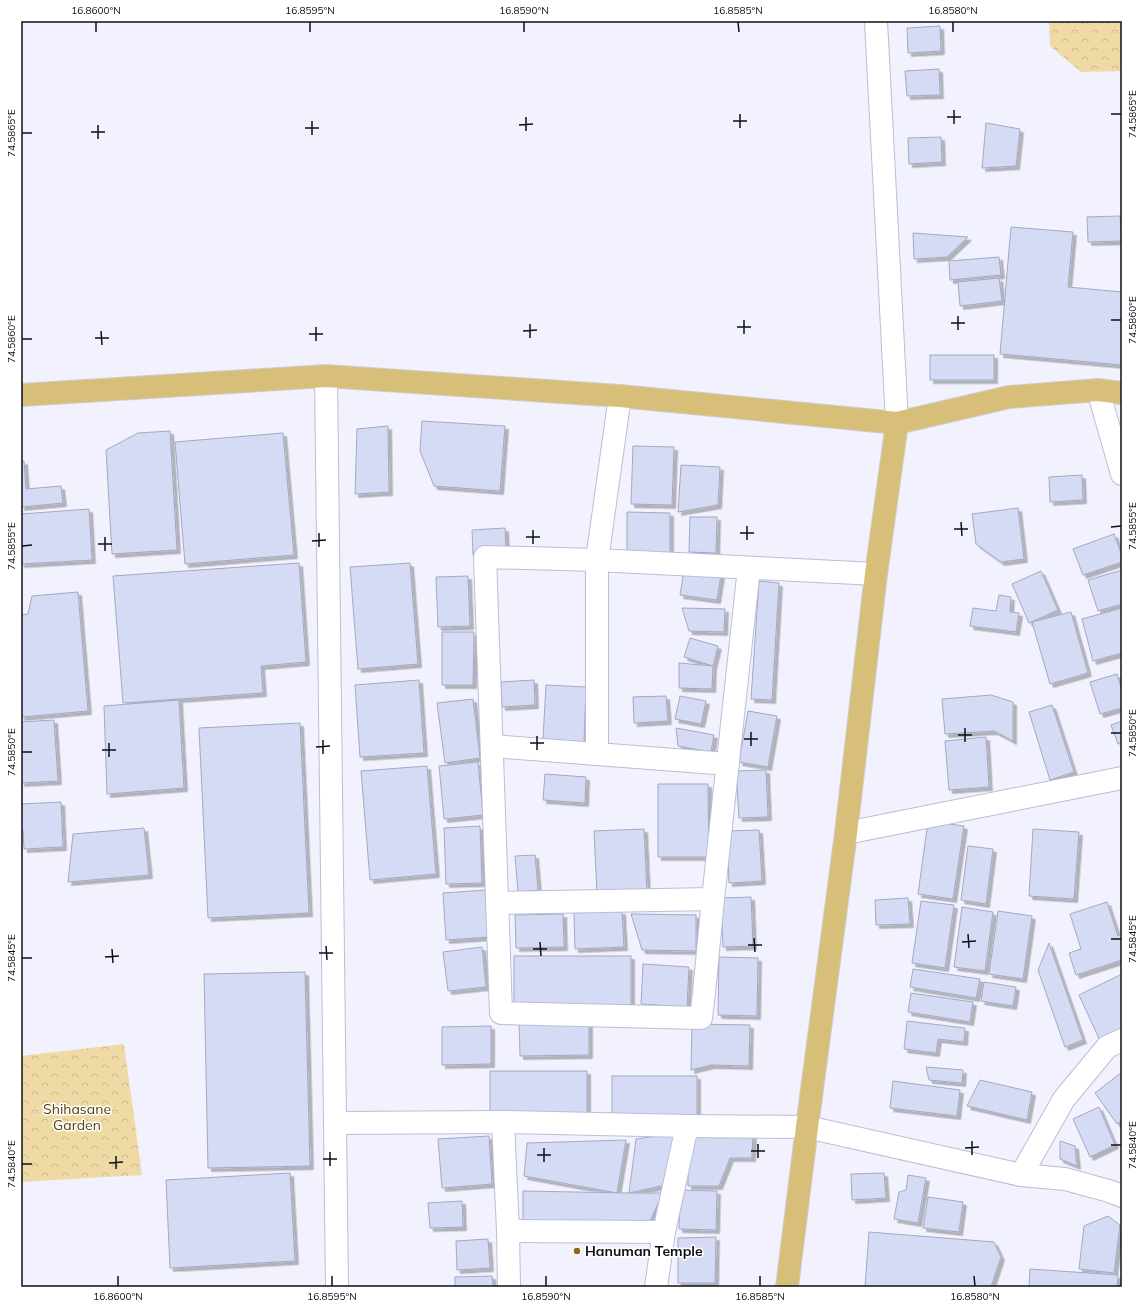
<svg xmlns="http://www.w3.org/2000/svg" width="1143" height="1308" viewBox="0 0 1143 1308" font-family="Mulish,sans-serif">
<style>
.park{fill:url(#park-crowns)}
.building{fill:#d5daf5;stroke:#a4a8c1;filter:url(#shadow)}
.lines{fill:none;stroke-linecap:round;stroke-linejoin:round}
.minor-casing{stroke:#babed7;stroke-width:24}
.major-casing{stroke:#cfcfd1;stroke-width:24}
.minor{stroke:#fff;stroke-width:22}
.major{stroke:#d7bf7a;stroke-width:22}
.ticks{fill:none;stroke:#0d0f17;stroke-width:1.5}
.poi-dot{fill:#8b6c0d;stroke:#fff;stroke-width:1.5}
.labels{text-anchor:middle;stroke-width:3;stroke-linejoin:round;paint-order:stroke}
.park-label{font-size:14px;fill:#544106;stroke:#fff}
.poi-label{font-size:14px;font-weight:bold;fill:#0d0f17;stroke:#fff;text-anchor:start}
.neatline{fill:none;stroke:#0d0f17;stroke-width:1.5}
.ticks-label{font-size:10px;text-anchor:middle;fill:#0d0f17}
</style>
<defs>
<pattern id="park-crowns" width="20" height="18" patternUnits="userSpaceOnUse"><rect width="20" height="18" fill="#efdaa6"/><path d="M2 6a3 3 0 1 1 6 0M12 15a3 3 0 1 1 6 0" fill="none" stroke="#ccba8e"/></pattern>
<filter id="shadow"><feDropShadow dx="3.5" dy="3.5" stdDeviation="0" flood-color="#0004"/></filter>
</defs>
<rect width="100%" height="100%" fill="#f1f2fd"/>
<g class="park">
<path d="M1049,21H1122V71L1081,72L1050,46Z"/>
<path d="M124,1044L142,1175L21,1182V1056Z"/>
</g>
<g class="building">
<path d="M940,26L941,51L908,53L907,28Z"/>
<path d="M939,69L940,95L907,96L905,71Z"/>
<path d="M986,123L1020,129L1016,166L982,168Z"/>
<path d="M941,137L942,162L909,164L908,138Z"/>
<path d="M1120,216L1122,241L1088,242L1087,217Z"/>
<path d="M1011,227L1073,232L1068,287L1122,292V365L1000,354Z"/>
<path d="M913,233L968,237L947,257L914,259Z"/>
<path d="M999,257L1001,275L950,280L949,261Z"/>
<path d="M999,278L1002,301L960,306L958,282Z"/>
<rect x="930" y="355" width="64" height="25"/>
<path d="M422,421L505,426L500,491L434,486L420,451Z"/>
<path d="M388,426L389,492L355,494L357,429Z"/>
<path d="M170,431L177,550L112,554L106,450L138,433Z"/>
<path d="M283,433L294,555L185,564L175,442Z"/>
<path d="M633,446L674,447L672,505L631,504Z"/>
<path d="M24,461L26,489L61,486L63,503L21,507V462Z"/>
<path d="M681,465L720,467L718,505L678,512Z"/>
<path d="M1082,475L1083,500L1050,502L1049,477Z"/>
<path d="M1018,508L1024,559L1001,562L976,544L972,514Z"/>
<path d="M89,509L92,560L21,564V514Z"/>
<path d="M627,512L670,513V555L627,554Z"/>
<path d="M690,517H717L716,553L689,552Z"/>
<path d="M505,528L506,553L473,555L472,530Z"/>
<path d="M1114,534L1122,556V562L1083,575L1073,549Z"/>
<path d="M299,563L306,662L261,666L263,693L123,703L113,576Z"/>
<path d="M410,563L418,664L358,669L350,567Z"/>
<path d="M684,570L721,575L717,600L680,595Z"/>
<path d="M1122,570V604L1098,611L1088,580Z"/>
<path d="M1041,571L1058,610L1029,623L1012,584Z"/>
<path d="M468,576L470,626L438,627L436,577Z"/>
<path d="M759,581L779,583L772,700L751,699Z"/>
<path d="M78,592L88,711L21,717V615L28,614L32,596Z"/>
<path d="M999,595L1011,597L1010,612L1019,613L1016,632L970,626L973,608L996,611Z"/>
<path d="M682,608L725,609L724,632L689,631Z"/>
<path d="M1122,608V653L1093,661L1082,619Z"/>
<path d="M1071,612L1088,673L1050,684L1032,622Z"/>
<path d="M442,632H474L473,685H442Z"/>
<path d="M690,638L718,646L713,666L684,657Z"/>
<path d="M679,663L713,666L712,689L679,688Z"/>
<path d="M1117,674L1122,691V708L1100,714L1090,682Z"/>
<path d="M419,680L424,753L360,757L355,685Z"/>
<path d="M534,680L535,705L502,707L501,682Z"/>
<path d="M546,685L586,687L584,742L543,739Z"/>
<path d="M991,695L1013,702V741L994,731L945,734L942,699Z"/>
<path d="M666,696L668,721L634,723L633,697Z"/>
<path d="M680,696L706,701L701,724L675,719Z"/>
<path d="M473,699L480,758L445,763L437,703Z"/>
<path d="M179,700L184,788L107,794L104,706Z"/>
<path d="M1052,705L1074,772L1050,780L1029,712Z"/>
<path d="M748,711L777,716L768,767L739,762Z"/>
<path d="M54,720L58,781L21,783V722Z"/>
<path d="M1122,721V743L1118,744L1111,725Z"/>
<path d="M300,723L309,913L208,918L199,728Z"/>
<path d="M676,728L714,735L711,752L678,746Z"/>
<path d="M986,737L989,787L949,790L945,741Z"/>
<path d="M478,762L483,815L444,819L439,766Z"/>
<path d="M427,766L436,874L370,880L361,771Z"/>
<path d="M766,770L768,817L739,818L736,771Z"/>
<path d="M545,774L586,777L585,803L543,800Z"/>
<path d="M658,784H708L709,857H658Z"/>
<path d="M61,802L63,847L24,849L23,830H21V804Z"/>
<path d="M928,821L964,826L953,899L918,894Z"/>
<path d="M480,826L482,883L446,884L444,828Z"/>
<path d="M144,828L149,875L68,882L73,834Z"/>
<path d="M644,829L647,891L597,894L594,831Z"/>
<path d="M1033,829L1079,832L1074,899L1029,896Z"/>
<path d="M759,830L762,881L729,883L727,831Z"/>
<path d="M968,846L993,849L986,904L961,900Z"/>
<path d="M535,855L538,890L518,892L515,856Z"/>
<path d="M486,890L489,937L446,940L443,893Z"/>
<path d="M751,897L753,946L723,947L721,898Z"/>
<path d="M908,898L910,924L876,925L875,900Z"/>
<path d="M921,901L954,905L945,968L912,963Z"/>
<path d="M1107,902L1118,936L1122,934V960L1076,975L1069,953L1081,949L1070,914Z"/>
<path d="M962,907L993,912L985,971L954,967Z"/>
<path d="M622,911L624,947L575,949L574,913Z"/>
<path d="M998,911L1032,916L1023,979L989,974Z"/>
<path d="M563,914L564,947L516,948L515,915Z"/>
<path d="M631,914L696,915V951L642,950Z"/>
<path d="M1049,943L1083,1040L1065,1047L1038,970Z"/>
<path d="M482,947L486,987L448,991L443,952Z"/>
<rect x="514" y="956" width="117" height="49"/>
<path d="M719,957L758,958L757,1016L718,1015Z"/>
<path d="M643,964L689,967L687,1007L641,1004Z"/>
<path d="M913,969L980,979L976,998L910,987Z"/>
<path d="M305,972L310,1166L208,1168L204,974Z"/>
<path d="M1122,974V1036L1102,1045L1079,995Z"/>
<path d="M984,982L1016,987L1013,1006L981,1001Z"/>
<path d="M911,993L973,1002L970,1022L908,1012Z"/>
<path d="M589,1020V1055L520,1056L519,1021Z"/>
<path d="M907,1021L965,1028L964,1042L938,1039L936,1053L904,1049Z"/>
<path d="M692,1024L750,1025L749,1066L711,1065L691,1070Z"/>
<path d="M491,1026V1064L442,1065V1027Z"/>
<path d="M926,1067L963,1070L962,1083L929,1080Z"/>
<path d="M490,1071H587V1113L490,1112Z"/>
<path d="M1122,1072V1120L1117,1124L1095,1093Z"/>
<rect x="612" y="1076" width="85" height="40"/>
<path d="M980,1080L1032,1092L1027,1120L967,1106Z"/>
<path d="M893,1081L960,1090L957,1116L890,1108Z"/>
<path d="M1099,1107L1115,1145L1090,1157L1073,1119Z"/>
<path d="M688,1129L753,1130L752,1158H730L719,1186H688Z"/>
<path d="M674,1134L665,1185L629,1193L636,1139Z"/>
<path d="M489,1136L492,1184L442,1188L438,1139Z"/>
<path d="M626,1140L617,1193L524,1176L527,1143Z"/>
<path d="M1060,1141L1075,1146L1077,1166L1060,1159Z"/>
<path d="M290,1173L295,1261L170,1268L166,1180Z"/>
<path d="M884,1173L886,1198L852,1200L851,1174Z"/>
<path d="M908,1175L926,1178L918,1223L894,1219L899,1192L906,1190Z"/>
<path d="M680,1190L717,1191L716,1230L679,1229Z"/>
<path d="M523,1191L629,1193H663L649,1223L523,1221Z"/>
<path d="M928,1197L963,1202L959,1232L923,1228Z"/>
<path d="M462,1201L463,1227L430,1228L428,1203Z"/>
<path d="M1108,1216L1120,1225L1114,1273L1079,1269L1084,1226Z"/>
<path d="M869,1232L994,1242L1001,1257L991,1287H865Z"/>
<path d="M716,1237L715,1283H678V1238Z"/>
<path d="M488,1239L490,1268L457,1270L456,1241Z"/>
<path d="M1030,1269L1118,1275L1117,1287H1029Z"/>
<path d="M492,1276L493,1287H455V1277Z"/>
</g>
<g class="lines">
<g class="minor-casing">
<g id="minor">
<path d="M876,21L897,423"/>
<path d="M326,376L337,1287"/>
<path d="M1098,390L1122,474"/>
<path d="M749,568L713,899L704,993L701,1018L501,1013L485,557L597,560L876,574"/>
<path d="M492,746L728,764"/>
<path d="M597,754V560L620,396"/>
<path d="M846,833L1122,778"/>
<path d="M498,903L713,899"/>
<path d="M503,1122L508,1231L509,1287"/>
<path d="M335,1123L503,1122L687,1126L807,1127L1021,1175L1065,1179L1109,1191L1122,1196"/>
<path d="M1021,1175L1064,1099L1107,1047L1122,1040"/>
<path d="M508,1231L664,1232"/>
<path d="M656,1287L664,1232L687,1126"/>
</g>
</g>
<g class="major-casing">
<g id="major">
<path d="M21,395L326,376L620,396L897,423"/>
<path d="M787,1287L807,1127L846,833L876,574L897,423L1009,397L1098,390L1122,393"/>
</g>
</g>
<use href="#minor" class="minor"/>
<use href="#major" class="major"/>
</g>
<path class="ticks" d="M96,22V32M310,22V32M524,22V32M738,22L739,32M953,22V32M954,110V124M740,114V128M1111,114H1121M526,117V131M947,117H961M312,121V135M733,121H747M98,125V139M519,125L533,124M305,128H319M91,132H105M22,133H32M958,316V330M744,320V334M1111,320H1121M951,323H965M530,324V338M316,327V341M737,327H751M101,331L102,345M523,331L537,330M309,334H323M95,338H109M22,339H32M961,522L962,536M747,526V540M1111,527L1121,526M954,529H968M533,530V544M319,533V547M740,533H754M105,537V551M526,537H540M312,541L326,540M98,544H112M22,546L32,545M965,728V742M751,732V746M1111,733H1121M958,735H972M537,736V750M744,739H758M323,740V754M109,743V757M530,743H544M316,747L330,746M102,750H116M22,752H32M968,934L969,948M754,938L755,952M1111,939H1121M540,942L541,956M962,942L976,941M748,945H762M326,946L327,960M112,949L113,963M533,949H547M319,953H333M105,957L119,956M22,958H32M972,1141V1155M758,1144V1158M1111,1145H1121M544,1148V1162M965,1148L979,1147M751,1151H765M330,1152V1166M537,1155H551M116,1156V1169M323,1159H337M109,1163L123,1162M22,1164H32M118,1276V1286M332,1276V1286M546,1276V1286M760,1276V1286M974,1276L975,1286"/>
<circle class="poi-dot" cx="577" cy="1251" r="4"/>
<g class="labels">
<g class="park-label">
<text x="77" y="1114">Shihasane<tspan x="77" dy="16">Garden</tspan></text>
</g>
<g class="poi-label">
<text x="585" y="1256">Hanuman Temple</text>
</g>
</g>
<rect width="1143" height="1308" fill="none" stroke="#ffffff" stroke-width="44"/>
<rect x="22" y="22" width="1099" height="1264" class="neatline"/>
<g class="ticks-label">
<text x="96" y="14">16.8600°N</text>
<text x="310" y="14">16.8595°N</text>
<text x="524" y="14">16.8590°N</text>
<text x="738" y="14">16.8585°N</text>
<text x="953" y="14">16.8580°N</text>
<text transform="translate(1132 114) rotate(-90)" y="4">74.5865°E</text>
<text transform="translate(11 133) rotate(-90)" y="4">74.5865°E</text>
<text transform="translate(1132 320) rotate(-90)" y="4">74.5860°E</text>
<text transform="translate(11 339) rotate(-90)" y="4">74.5860°E</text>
<text transform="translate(1132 526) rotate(-90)" y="4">74.5855°E</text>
<text transform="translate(11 546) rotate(-90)" y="4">74.5855°E</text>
<text transform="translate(1132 733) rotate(-90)" y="4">74.5850°E</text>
<text transform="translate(11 752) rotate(-90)" y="4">74.5850°E</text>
<text transform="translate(1132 939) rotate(-90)" y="4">74.5845°E</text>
<text transform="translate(11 958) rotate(-90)" y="4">74.5845°E</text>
<text transform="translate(1132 1145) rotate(-90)" y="4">74.5840°E</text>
<text transform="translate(11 1164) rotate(-90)" y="4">74.5840°E</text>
<text x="118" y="1300">16.8600°N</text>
<text x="332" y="1300">16.8595°N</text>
<text x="546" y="1300">16.8590°N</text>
<text x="760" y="1300">16.8585°N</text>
<text x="975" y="1300">16.8580°N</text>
</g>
</svg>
